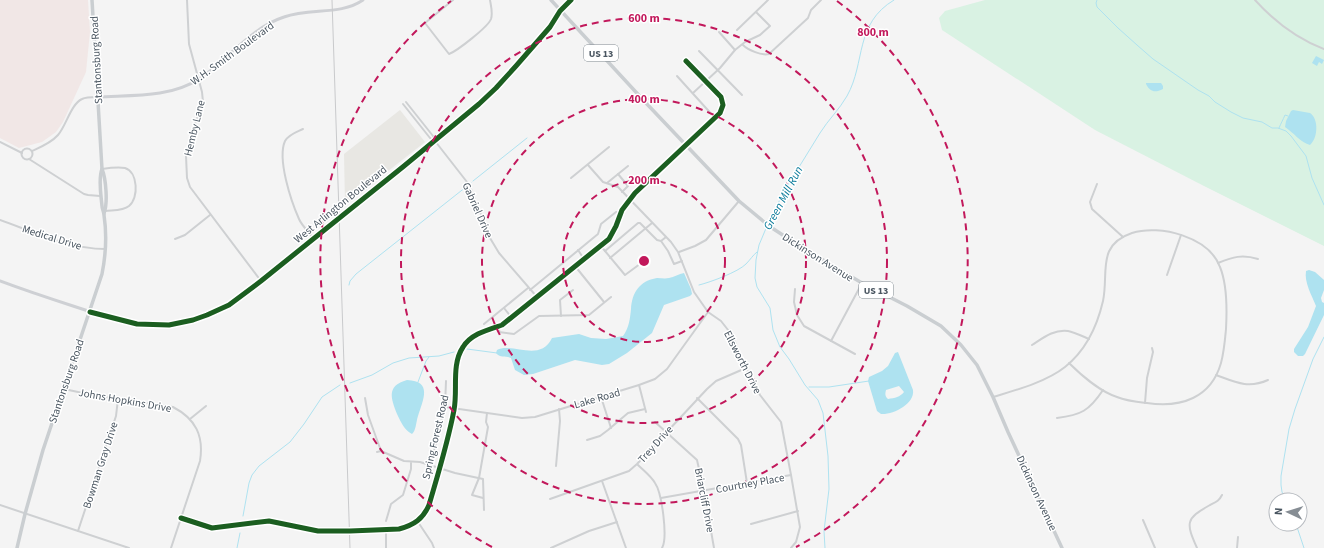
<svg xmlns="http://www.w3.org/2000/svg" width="1324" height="548" viewBox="0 0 1324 548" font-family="'Source Sans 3',sans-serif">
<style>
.commercial{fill:#e8e7e3}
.medical{fill:#f1e7e6}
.green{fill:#d9f2e3}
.water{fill:#aee2f0;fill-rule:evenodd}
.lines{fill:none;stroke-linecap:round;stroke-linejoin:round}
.stream{stroke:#aee2f0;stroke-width:1}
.street{stroke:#ced0d2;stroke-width:2}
.secondary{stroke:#ced0d4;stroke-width:3}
.primary{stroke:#caced1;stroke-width:3.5}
.rail{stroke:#c9cacc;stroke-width:1}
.cycleway-casing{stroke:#fff;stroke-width:8}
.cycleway{stroke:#1b5e20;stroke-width:5}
.ring{fill:none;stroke:#c2185b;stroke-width:2;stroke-dasharray:7 5}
.labels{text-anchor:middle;stroke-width:3;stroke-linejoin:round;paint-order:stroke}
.shield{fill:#fff;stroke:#808990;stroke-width:1}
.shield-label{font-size:10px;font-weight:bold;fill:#4a5661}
.street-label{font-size:11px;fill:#4a5661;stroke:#fff}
.water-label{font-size:12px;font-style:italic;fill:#0c7c9b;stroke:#fff}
.centre{fill:#c2185b;stroke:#fff;stroke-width:2}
.ring-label{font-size:12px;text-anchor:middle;font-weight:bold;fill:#c2185b;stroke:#fff;stroke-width:3;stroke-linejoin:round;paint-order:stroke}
</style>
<rect width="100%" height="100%" fill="#f4f4f4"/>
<path class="commercial" d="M400,110L425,142L345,205L344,154Z"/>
<path class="medical" d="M0,0H88L90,32L86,72L63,122L56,132L42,142L19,148L0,138Z"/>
<path class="green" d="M985,0H1324V246L1204,186L1095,130L942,30L939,18L945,11Z"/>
<g class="water">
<path d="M1316,56L1324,60L1322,64L1319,62L1317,66L1312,63Z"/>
<path d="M1146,83H1161L1163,86V89C1155,93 1150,92 1146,84Z"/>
<path d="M1293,110L1310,113C1319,119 1318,138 1310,145C1301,143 1293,132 1285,127L1286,121L1291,111Z"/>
<path d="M1309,270L1315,272L1324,280V290L1321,298L1322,302L1324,303V315L1305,354L1303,356H1298L1294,352V349L1308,327L1316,306C1312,296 1304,282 1306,271Z"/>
<path d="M684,273L691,289L692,294L690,296L664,305L652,333L627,353L609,364L602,365L575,360L533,374L524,375L515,370L511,358C505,355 501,359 496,353L497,350C512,342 540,363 552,338L579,334L591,338L606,339L623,336C629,328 630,319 631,309C632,293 639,281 657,278C661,278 665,279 669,278C674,277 679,274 684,273Z"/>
<path d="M898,352L913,390C915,404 893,415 881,414L877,411L868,381L869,377L882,371L888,366L895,353ZM899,386L904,392C900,397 895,398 888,399C885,396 885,394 886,390Z"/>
<path d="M407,380C433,381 423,400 418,416C416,422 416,431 412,434C404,430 401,422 397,414C391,398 386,386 407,380Z"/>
</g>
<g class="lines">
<g class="stream">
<path d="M1097,0L1096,3L1097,7L1118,28L1137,45L1153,59L1198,90L1209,96L1215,102L1231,112L1243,118L1262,122L1272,128H1278L1286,131L1291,136L1306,156L1312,178L1324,205"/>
<path d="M1279,128C1281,123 1283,120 1285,115L1288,116"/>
<path d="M473,181L527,138"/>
<path d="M768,224C774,214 778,203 783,193C795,173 808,153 820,133C828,120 839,110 847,96C866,62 854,24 894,0"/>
<path d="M767,226L759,245L756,260L755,278L757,287L770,308L773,330L780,347L789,359L805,385L818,400L823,413L828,456L829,489L824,531L825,548"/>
<path d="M349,285L350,281L356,274L471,183"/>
<path d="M699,285C711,282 738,272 746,264C750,260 753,255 757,252"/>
<path d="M467,349L497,353"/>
<path d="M418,382L426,361L429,357"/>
<path d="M350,383L372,375L393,363L409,358L439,356L454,352"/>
<path d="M809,387H829L869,381"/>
<path d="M1286,500L1282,492L1281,485V476L1289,429L1295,409L1313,359L1324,337"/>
<path d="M243,516L249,483L252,475L259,466L290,442L304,424L322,397L340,385"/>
<path d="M1296,524L1304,548"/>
<path d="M237,548L240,533"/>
</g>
<g class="street">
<path d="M187,0L189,44L202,92L203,102L191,135L186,156L187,178L190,187L261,281"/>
<path d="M453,0L425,23L449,54C457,51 488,27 491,19C493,13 491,6 490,0"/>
<path d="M1255,0C1274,21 1298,39 1324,49"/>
<path d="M737,30L768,0"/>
<path d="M719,32L735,50"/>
<path d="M743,45C748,50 762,56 769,54L808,18L811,10L821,0"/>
<path d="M699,51L742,95"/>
<path d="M677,76L715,118"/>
<path d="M693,93L720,68L735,50L745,42L760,35L770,26L756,12"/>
<path d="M406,102L433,136L435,141L467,182L471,189L490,238L499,253L537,297"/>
<path d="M403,104L430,138L434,141"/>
<path d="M303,129C297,132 289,134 285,141C277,159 291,201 299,219C302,226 309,232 314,239"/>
<path d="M0,142L22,153"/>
<circle cx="27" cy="154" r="5.5"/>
<path d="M32,151C41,147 51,143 58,135C66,126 71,104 82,99C86,97 92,97 97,97"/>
<path d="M29,159L84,194L88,195L100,196"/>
<path d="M588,165L603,182L618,187L671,242L678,252L694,292L708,312L721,321L732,335L746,368L760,395L781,422L791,475L800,527L796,542L791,548"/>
<path d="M102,169C109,168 118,167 125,168C138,172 139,198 129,206C123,211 113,210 105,211"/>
<path d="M618,174L628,186L622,192"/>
<path d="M571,178L609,147"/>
<path d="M607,183L628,166"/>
<path d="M1097,184L1090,202L1092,209L1123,237"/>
<path d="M0,220C34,232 69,249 105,249"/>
<path d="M666,237L661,241L668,251L674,264L682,261"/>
<path d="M175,239L185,235L210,215"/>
<path d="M600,245L625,275L644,261"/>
<path d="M578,250L584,259"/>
<path d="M605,251L638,223H640L657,240L661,241"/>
<path d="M679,252L695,246L706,240L739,201"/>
<path d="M610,258L652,223"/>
<path d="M1218,263C1233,257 1242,254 1258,259"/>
<path d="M575,266L604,302"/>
<path d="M1167,275L1181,235"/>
<path d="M795,289L794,302L797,315L804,326L855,354"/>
<path d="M530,290L598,234L601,224L616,212L621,213"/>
<path d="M504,308L511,317"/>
<path d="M561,316L560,300L573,290"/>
<path d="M484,324L528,288"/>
<path d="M500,325L499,332L514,334L539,316L589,315L611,297"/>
<path d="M831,341L862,283"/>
<path d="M1032,345C1043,338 1054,329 1068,331C1074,332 1082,336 1089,339"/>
<path d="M1216,375C1235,382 1248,389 1268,380"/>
<path d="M639,385L646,412"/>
<path d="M64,389L92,395L173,407C196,419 204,436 200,461L171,548"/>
<path d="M601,397L611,428"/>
<path d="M993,397C1016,390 1046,382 1065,367C1085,351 1097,327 1103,301C1109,273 1096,245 1132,233C1160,224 1209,237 1220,267C1227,284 1227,311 1226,329C1225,340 1224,352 1221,363C1211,398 1181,408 1147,403C1137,402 1126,401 1117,397C1101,392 1081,375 1069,363"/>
<path d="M365,398L368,415L381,451"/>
<path d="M697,398L738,439L741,445L747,483"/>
<path d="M1145,403L1147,378L1153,352L1152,348"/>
<path d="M445,407L522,418L535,417L639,385L655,379L667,369L708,312"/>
<path d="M1057,418C1081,415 1089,411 1103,390"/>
<path d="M190,419L206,406"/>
<path d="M655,422L697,460L704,491L714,548"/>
<path d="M587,440L600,436L608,430L628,413L645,409"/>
<path d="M377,452L381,451L404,461L420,462L455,473L483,479L484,510"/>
<path d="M638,465C643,470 651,476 655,483C662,493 668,538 662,548"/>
<path d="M430,466L445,407L446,381"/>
<path d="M556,466L560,421L559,409"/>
<path d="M602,481L626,548"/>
<path d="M483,498L472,495L479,478L488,427L486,422L487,413"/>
<path d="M661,498L791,475"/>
<path d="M550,499L629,471L637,464L707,389L716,381L746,368"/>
<path d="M0,505L129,548"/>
<path d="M181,518L212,528L269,521L318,531H350L399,529C414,525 423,519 429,505C438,474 448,442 454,410C458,390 451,365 463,347C471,334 487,330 502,325L609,239L616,226L622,210L635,193L720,113L723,105L721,97L686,61"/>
<path d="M1143,520L1155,548"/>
<path d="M386,521L391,504L403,495L411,469V463"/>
<path d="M418,522L432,543L434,548"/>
<path d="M751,524L798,511"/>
<path d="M78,531L116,416L118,399"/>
<path d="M386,548V530"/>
<path d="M551,548L589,531L617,522"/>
<path d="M1197,548C1186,523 1185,519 1210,505C1216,502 1219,501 1222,495"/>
<path d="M1237,548L1238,537"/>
</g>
<g class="secondary">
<path d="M98,97C131,95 170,98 199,79C228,60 250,28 284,17C310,7 340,16 363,0"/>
<path d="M0,281C24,290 48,298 73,306C130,325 173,338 229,305C240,298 250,289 261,281L435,141L496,88L532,48L550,27L560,11L571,0"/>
</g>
<g class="primary">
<path d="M92,0L102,169C106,179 108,203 104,213"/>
<path d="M551,0L646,103L739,201L769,226L801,247L862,283L907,306L941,326L961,345L977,365L993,397L1008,432L1062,548"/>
<path d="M17,548L25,514L43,450L102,274C106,254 107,235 104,215C104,212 102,209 102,206C101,195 98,179 102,169"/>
</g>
<path class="rail" d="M332,0L350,548"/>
<g class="cycleway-casing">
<g id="cycleway">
<path d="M90,312L137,324L169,325L193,320L207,315L229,305L261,281L404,166L479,104L496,88L516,66L550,27L560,11L571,0"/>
<path d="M181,518L212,528L269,521L318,531H350L399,529C414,525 423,519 429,505C438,474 448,442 454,410C458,390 451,365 463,347C471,334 487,330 502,325L609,239L616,226L622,210L635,193L720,113L723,105L721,97L686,61"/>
</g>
</g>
<use href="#cycleway" class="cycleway"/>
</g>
<g class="ring">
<circle cx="644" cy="261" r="81"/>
<circle cx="644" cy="261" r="162"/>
<circle cx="644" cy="261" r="243"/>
<path d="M492 547A324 324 0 0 1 451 1M837 1A324 324 0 0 1 796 547"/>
</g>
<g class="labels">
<g class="shield">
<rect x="584" y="45" width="34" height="16" rx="3"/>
<rect x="859" y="282" width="34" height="16" rx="3"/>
</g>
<g class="shield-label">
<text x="601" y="57">US 13</text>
<text x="876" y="294">US 13</text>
</g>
<g class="street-label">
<text transform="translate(232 53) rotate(-36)" y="4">W.H. Smith Boulevard</text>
<text transform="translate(96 60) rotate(-93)" y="4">Stantonsburg Road</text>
<text transform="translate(194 128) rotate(-76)" y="4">Hemby Lane</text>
<text transform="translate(340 204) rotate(-39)" y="4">West Arlington Boulevard</text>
<text transform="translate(478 210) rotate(66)" y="4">Gabriel Drive</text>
<text transform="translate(52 237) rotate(17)" y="4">Medical Drive</text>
<text transform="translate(818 257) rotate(32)" y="4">Dickinson Avenue</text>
<text transform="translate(743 362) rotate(63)" y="4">Ellsworth Drive</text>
<text transform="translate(66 381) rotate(-71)" y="4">Stantonsburg Road</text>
<text transform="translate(597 398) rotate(-16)" y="4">Lake Road</text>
<text transform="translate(125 400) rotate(10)" y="4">Johns Hopkins Drive</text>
<text transform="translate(435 437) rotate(-77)" y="4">Spring Forest Road</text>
<text transform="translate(655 444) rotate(-48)" y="4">Trey Drive</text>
<text transform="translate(100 465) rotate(-72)" y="4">Bowman Gray Drive</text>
<text transform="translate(750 483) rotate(-10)" y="4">Courtney Place</text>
<text transform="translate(1037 493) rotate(65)" y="4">Dickinson Avenue</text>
<text transform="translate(705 500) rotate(79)" y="4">Briarcliff Drive</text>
</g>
<g class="water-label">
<text transform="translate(783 198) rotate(-62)" y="4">Green Mill Run</text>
</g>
</g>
<circle cx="644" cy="261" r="6" class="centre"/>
<g class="ring-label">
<text x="644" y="22">600 m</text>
<text x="873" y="36">800 m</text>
<text x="644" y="103">400 m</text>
<text x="644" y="184">200 m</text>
</g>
<g transform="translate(1288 512) rotate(274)"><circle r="19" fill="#ffffff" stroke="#b7bbc0"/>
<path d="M0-3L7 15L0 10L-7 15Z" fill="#868d94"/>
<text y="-6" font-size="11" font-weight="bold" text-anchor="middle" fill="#4a5661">N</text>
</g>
</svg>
